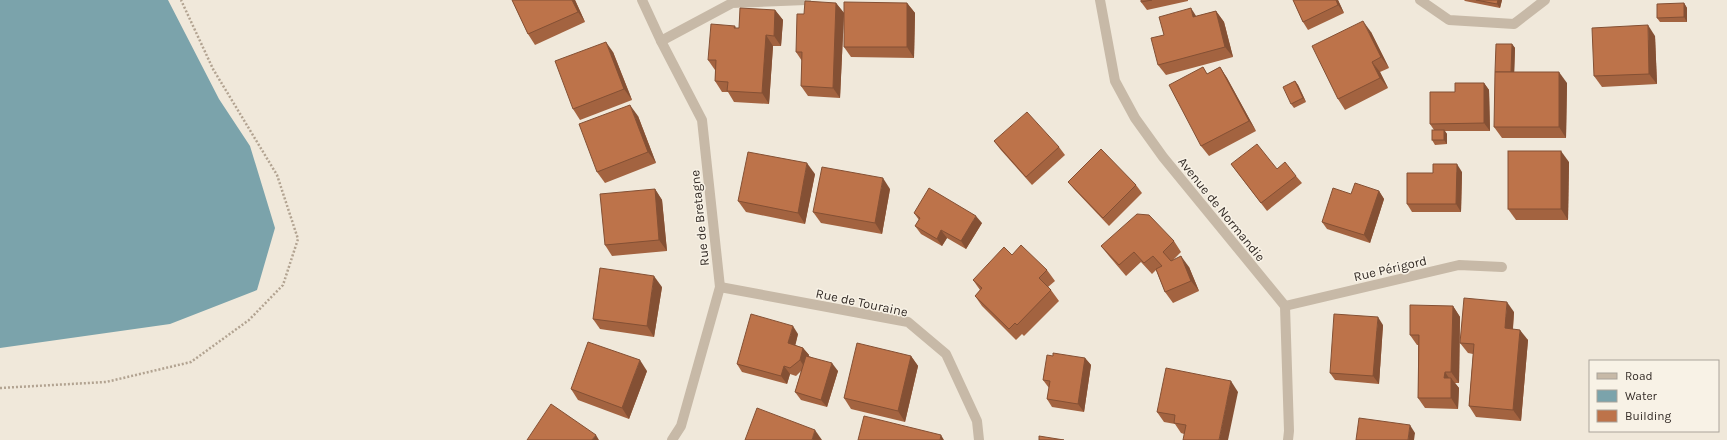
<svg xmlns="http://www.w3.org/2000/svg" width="1727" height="440" viewBox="0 0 1727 440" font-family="Karla,sans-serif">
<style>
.water{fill:#7ba3ab}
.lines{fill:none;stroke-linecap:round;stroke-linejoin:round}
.path{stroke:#b2a391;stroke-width:2.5;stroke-dasharray:2 2;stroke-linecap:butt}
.minor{stroke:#c7b9a7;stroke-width:10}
.tertiary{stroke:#c7b9a7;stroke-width:10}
.wall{fill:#a36340}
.shaded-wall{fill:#845034}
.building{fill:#bd734a;stroke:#845034}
.labels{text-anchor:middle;stroke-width:3;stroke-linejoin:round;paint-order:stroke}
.street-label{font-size:13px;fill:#342c27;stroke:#f8f2e6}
</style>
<rect width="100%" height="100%" fill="#f0e8da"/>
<path class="water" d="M0,0H168L219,99L250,146L275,228L257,290L170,324L0,348Z"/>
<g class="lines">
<path class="path" d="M0,388L106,382L191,362L249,320L283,285L298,239L277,175L213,69L181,0"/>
<g class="minor">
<path d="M642,0L661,41L702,120L720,287L681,426L672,440"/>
<path d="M1420,0L1449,20L1514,24L1545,0"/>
<path d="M661,41L732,3L806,0"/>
<path d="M720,287L908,322L946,354L977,421L979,440"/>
<path d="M1285,306L1459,265L1502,267"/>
</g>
<path class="tertiary" d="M1100,0L1115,81L1135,118L1163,157L1285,306L1289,431L1288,440"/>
</g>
<g class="wall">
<path d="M512,0H575L585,22L535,45L528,34Z"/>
<path d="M1141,0H1188V1L1147,10L1141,2Z"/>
<path d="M1293,0H1338L1344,13L1308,30L1303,22Z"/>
<path d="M1464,0H1502L1500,8L1465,1Z"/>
<path d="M836,3L844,13L840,98L808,96L801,86L802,61L796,52L804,14Z"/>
<path d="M907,3L915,13L914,58L851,57L844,47Z"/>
<path d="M1684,3L1687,8V22H1660L1657,18Z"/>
<path d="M775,10L783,20L781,46H773L769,104L734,102L728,92H722L715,81V70L708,60L735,26L736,28H739Z"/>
<path d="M1216,11L1224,22L1233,57L1166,75L1158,65L1164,35L1197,16Z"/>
<path d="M1371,32L1389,68L1380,72L1388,88L1345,110L1338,99Z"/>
<path d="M1655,36L1657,84L1602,87L1594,76Z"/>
<path d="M1512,44L1515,48L1514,72L1567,83L1566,138H1502L1494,127Z"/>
<path d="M613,52L632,100L580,120L573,109Z"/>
<path d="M1203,67L1207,74L1220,67L1227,78L1256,131L1209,156L1201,146Z"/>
<path d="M1295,81L1298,85L1306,102L1294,108L1291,104Z"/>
<path d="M1484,83L1489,90L1490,131H1445L1447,134V144L1435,145L1432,140L1434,130L1430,124L1455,92Z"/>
<path d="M638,116L656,163L605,183L597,172Z"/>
<path d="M994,141L1059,147L1065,155L1032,185L1000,149Z"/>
<path d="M1569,162L1568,220H1516L1508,209Z"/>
<path d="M1231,164L1277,169L1296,176L1302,183L1267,211Z"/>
<path d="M1462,172L1461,212H1412L1407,204L1433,173Z"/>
<path d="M815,174L805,224L746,212L738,201Z"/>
<path d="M1068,182L1136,185L1142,193L1109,226L1074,189Z"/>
<path d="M655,189L662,200L667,251L612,256L605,245Z"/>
<path d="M890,189L882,234L821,223L813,212Z"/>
<path d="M1379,191L1384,199L1370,243L1327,229L1322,222L1351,194Z"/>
<path d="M914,213L982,223L966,249L947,238L942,246L921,234L915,226L919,220Z"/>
<path d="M1174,241L1181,252L1173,260L1189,267L1199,291L1173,303L1165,292L1156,270L1152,274L1141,262L1126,276L1109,256L1101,246Z"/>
<path d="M1012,255L1047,270L1055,281L1048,287L1051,290L1059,301L1024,336L1022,334L1016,340L982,306L975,296L980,290L973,280Z"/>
<path d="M662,287L654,337L600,329L593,319Z"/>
<path d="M1453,306L1460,317L1459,383H1455L1459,388L1458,409L1425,408L1418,398V345H1417L1410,335Z"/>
<path d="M1514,312L1513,329L1528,340L1521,421L1476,417L1469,406L1473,354L1468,353L1460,343Z"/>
<path d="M1383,325L1379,384L1335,380L1330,373Z"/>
<path d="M798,334L795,345L803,348L809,355V356L838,371L827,407L801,400L795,392L801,371L796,376L790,374L787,384L742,372L737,364Z"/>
<path d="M911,356L918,366L905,422L851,409L844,398Z"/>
<path d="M1053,356L1085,358L1091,365L1084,412L1052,407L1047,399L1049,388L1043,380Z"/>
<path d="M647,371L629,419L578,400L571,389Z"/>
<path d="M1238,392L1184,434L1181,433L1175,424L1164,422L1157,412Z"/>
</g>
<g class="shaded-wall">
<path d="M572,0H575L585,22L578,12Z"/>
<path d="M1336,0H1338L1344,13L1338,5Z"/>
<path d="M1498,0H1502L1500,8L1497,4Z"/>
<path d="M836,3L844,13L840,98L833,88Z"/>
<path d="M907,3L915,13L914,58L907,47Z"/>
<path d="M1684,3L1687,8V22L1684,17Z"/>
<path d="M1191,8L1198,19L1193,17Z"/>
<path d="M775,10L783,20L781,46L774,36Z"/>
<path d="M1216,11L1224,22L1233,57L1225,47Z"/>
<path d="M1363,21L1371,32L1389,68L1381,57Z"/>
<path d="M1648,25L1655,36L1657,84L1649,74Z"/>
<path d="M766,35L773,46L769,104L762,93Z"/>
<path d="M606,42L613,52L632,100L624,89Z"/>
<path d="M1512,44L1515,48L1514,80L1511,76Z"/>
<path d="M1372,62L1380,72L1388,88L1380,78Z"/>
<path d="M1220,67L1227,78L1256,131L1249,121Z"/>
<path d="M1559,72L1567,83L1566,138L1559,127Z"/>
<path d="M1295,81L1298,85L1306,102L1303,98Z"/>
<path d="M1484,83L1489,90L1490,131L1484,123Z"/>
<path d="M630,105L638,116L656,163L648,152Z"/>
<path d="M1444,130L1447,134V144L1444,140Z"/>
<path d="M1561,151L1569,162L1568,220L1561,209Z"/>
<path d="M807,163L815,174L805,224L798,213Z"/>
<path d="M1457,164L1462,172L1461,212L1456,204Z"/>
<path d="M883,178L890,189L882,234L875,223Z"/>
<path d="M655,189L662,200L667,251L659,240Z"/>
<path d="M1379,191L1384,199L1370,243L1364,235Z"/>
<path d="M976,216L982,223L966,249L961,241Z"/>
<path d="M941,230L947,238L942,246L937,239Z"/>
<path d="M1181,256L1189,267L1199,291L1191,281Z"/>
<path d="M654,276L662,287L654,337L647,326Z"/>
<path d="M1507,302L1514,312L1512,339L1505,328Z"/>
<path d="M1453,306L1460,317L1459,383L1451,372Z"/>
<path d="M1378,317L1383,325L1379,384L1373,376Z"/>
<path d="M793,326L798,334L794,351L788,343Z"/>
<path d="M1520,330L1528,340L1521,421L1513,410Z"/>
<path d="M803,348L809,355L805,368L800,360Z"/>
<path d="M911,356L918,366L905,422L898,411Z"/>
<path d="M1085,358L1091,365L1084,412L1078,404Z"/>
<path d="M640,360L647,371L629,419L622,408Z"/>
<path d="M832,363L838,371L827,407L821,400Z"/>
<path d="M784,366L790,374L787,384L781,376Z"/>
<path d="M1445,372L1451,381V378L1459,388L1458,409L1451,398L1444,378Z"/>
<path d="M1231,381L1238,392L1228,440H1219Z"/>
<path d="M1410,425L1415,433L1414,440H1408Z"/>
<path d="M815,430L822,440H812Z"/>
<path d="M596,435L599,440H592Z"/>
<path d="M941,435L944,440H940Z"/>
</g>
<g class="building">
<path d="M512,0H572L578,12L528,34Z"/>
<path d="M1141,0H1152L1141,2Z"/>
<path d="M1293,0H1336L1338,5L1303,22Z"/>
<path d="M1476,0H1498L1497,4Z"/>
<path d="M805,1L836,3L833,88L801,86L802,52H796L797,14H804Z"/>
<path d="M844,2L907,3V47H844Z"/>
<path d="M1684,3V17L1657,18V4Z"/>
<path d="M740,8L775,10L774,36L766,35L762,93L727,91L728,82L715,81L716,60H708L711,24L735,26L734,28H739Z"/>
<path d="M1191,8L1193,17L1216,11L1225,47L1158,65L1151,38L1164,35L1159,17Z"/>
<path d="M1363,21L1381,57L1372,62L1380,78L1338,99L1312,46Z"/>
<path d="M1648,25L1649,74L1594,76L1592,28Z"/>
<path d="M606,42L624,89L573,109L555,61Z"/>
<path d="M1496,44H1512L1511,72H1495Z"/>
<path d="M1203,67L1207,74L1220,67L1249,121L1201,146L1169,85Z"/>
<path d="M1495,72H1559V127H1494Z"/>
<path d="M1295,81L1303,98L1291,104L1283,87Z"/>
<path d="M1455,83H1484V123L1430,124V92H1455Z"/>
<path d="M630,105L648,152L597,172L579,124Z"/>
<path d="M1027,112L1059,147L1026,177L994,141Z"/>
<rect x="1432" y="130" width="12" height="10"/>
<path d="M1257,144L1277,169L1285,162L1296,176L1261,203L1231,164Z"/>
<path d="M1101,149L1136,185L1103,218L1068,182Z"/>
<rect x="1508" y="151" width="53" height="58"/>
<path d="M748,152L807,163L798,213L738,201Z"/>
<path d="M1433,164H1457L1456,204H1407V173H1433Z"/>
<path d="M822,167L883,178L875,223L813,212Z"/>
<path d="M1355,183L1379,191L1364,235L1322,222L1333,188L1351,194Z"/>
<path d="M929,188L976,216L961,241L941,230L937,239L915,226L920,218L914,213Z"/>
<path d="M655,189L659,240L605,245L600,194Z"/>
<path d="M1137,214L1149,215L1174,241L1163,252L1171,261L1181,256L1191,281L1165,292L1156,269L1162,266L1153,256L1144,263L1134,252L1119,265L1101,246Z"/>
<path d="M1021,245L1047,270L1039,278L1051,290L1017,325L1015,323L1009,329L975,296L982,288L973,280L1004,247L1012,255Z"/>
<path d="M600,268L654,276L647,326L593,319Z"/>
<path d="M1464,298L1507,302L1505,328L1520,330L1513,410L1469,406L1474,344L1460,343Z"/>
<path d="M1410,305L1453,306L1451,372H1445L1444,378H1451V398H1418L1419,335H1410Z"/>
<path d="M751,314L793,326L788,343L803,348L800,360L790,368L784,366L781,376L737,364Z"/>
<path d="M1334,314L1378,317L1373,376L1330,373Z"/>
<path d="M588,342L640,360L622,408L571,389Z"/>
<path d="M857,343L911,356L898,411L844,398Z"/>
<path d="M1053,353L1085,358L1078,404L1047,399L1050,381L1043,380L1047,355L1053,356Z"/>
<path d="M806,356L832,363L821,400L795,392Z"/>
<path d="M1166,368L1231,381L1219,440H1183L1186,425L1174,423L1175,415L1157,412Z"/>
<path d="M551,404L596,435L592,440H527Z"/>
<path d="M757,408L815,430L812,440H745Z"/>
<path d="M864,416L941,435L940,440H858Z"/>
<path d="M1359,418L1410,425L1408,440H1356Z"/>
<path d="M1039,436L1064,440H1039Z"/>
</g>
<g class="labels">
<g class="street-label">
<text transform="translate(1222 209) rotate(51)" y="5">Avenue de Normandie</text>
<text transform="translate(699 218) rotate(-96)" y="5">Rue de Bretagne</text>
<text transform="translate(1390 268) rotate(-13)" y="5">Rue Périgord</text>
<text transform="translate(862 302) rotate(12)" y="5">Rue de Touraine</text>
</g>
</g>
<rect x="1589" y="360" width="130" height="72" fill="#f8f2e6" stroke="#aaa39a"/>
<rect x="1597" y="373" width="20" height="6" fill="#c7b9a7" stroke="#aaa39a"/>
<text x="1625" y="380" font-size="12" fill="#342c27">Road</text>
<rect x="1597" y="390" width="20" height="12" fill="#7ba3ab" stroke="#aaa39a"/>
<text x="1625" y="400" font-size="12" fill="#342c27">Water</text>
<rect x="1597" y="410" width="20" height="12" fill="#bd734a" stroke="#aaa39a"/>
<text x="1625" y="420" font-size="12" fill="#342c27">Building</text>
</svg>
